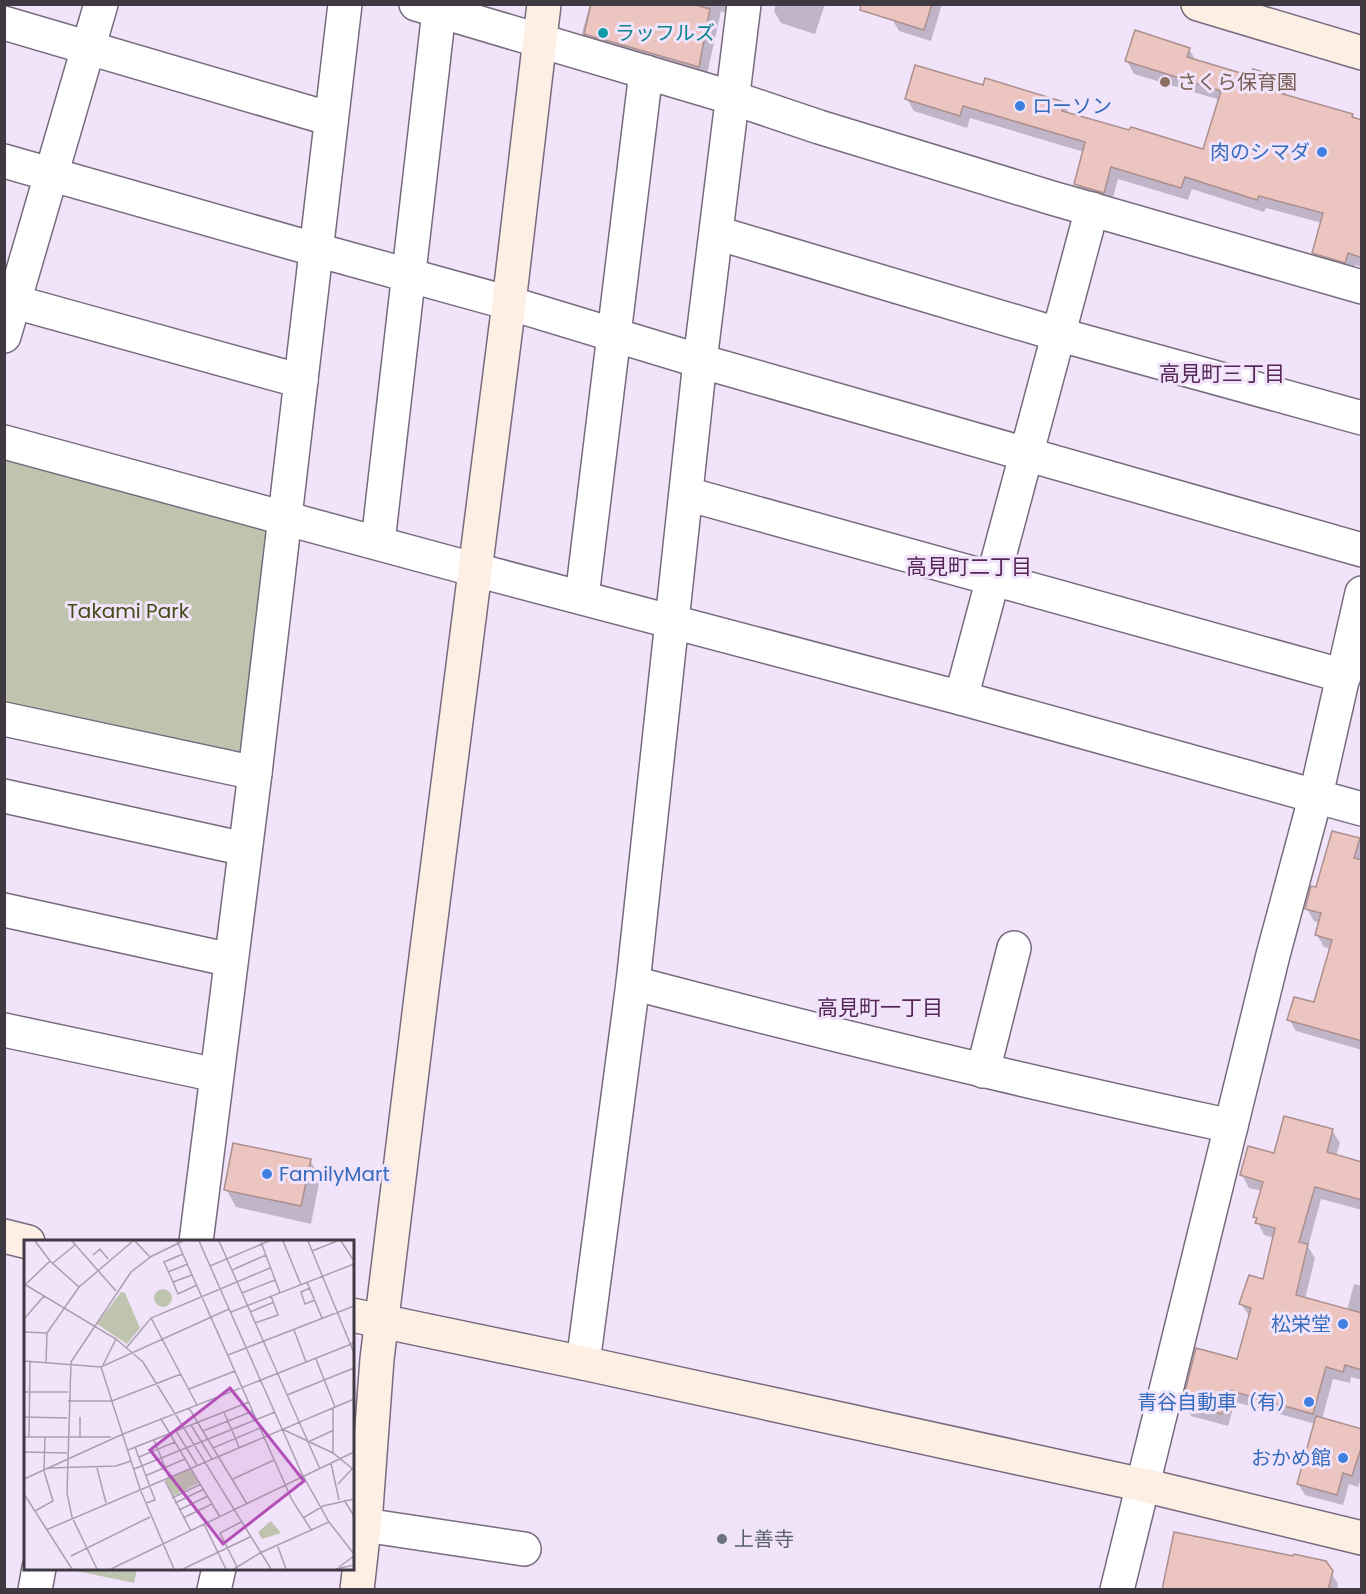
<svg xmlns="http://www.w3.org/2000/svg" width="1366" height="1594" viewBox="0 0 1366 1594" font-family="Poppins,'Noto Sans JP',sans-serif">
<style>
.green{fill:#bfc4af}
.shadow{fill:#0003}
.building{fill:#ecc4c0;stroke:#ac908e;stroke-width:1.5}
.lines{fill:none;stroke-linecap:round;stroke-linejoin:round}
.street-casing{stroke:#776b7e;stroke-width:36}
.secondary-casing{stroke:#776b7e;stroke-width:36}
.street{stroke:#fff;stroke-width:33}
.secondary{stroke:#feefe5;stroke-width:33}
.culture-dot{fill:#0f9aa8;stroke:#f1e3fa;stroke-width:2}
.education-dot{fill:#8d6e63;stroke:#f1e3fa;stroke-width:2}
.shop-dot{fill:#3f7fe0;stroke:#f1e3fa;stroke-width:2}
.worship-dot{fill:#6b7280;stroke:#f1e3fa;stroke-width:2}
.labels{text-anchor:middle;stroke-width:6;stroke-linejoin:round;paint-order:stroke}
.culture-label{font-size:20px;fill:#0d838f;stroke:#f1e3fa;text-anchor:start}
.education-label{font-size:20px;fill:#785e54;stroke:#f1e3fa;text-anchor:start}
.shop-label{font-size:20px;fill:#366cbe;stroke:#f1e3fa;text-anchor:end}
.park-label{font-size:20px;fill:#434c16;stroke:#f1e3fa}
.worship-label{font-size:20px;fill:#5b616d;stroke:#f1e3fa;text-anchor:start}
.neighbourhood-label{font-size:21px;fill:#552658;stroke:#f1e3fa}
.inset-road{fill:none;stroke:#aa9fb0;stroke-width:1.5}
.view{fill:#b250b8;fill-opacity:0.15;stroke:#b250b8;stroke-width:3}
.inset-edge{fill:none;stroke:#3f3942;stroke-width:3}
</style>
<rect width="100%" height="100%" fill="#f1e3fa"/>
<g class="green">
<path d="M4,453L262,525L268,537L247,749L237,757L5,705Z"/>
<path d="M67,1569L137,1568V1569L134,1583Z"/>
</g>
<g class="shadow">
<path d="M590,4H729L726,13L721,11L706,79L589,46L582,33Z"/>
<path d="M776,4H825L815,34L781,23L774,11Z"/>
<path d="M896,4H942L931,41L899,31L892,19Z"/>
<path d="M1189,49L1196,61L1253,78H1280L1287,91L1285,96L1352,115L1354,119L1362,121V267L1355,265L1352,275L1321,266L1314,253L1322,223L1266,208L1264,212L1192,189L1188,200L1118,179L1111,205L1083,197L1076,184L1084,152L970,118L967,128L914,111L907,99L984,87L1063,103L1070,115L1204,151L1220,100L1134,74L1127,61Z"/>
<path d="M1333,833L1362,840V1050L1296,1031L1289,1019L1315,1004L1331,949L1324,947L1317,935L1320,923L1314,921L1307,909L1317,889Z"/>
<path d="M1332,1130L1340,1143L1336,1156L1362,1164V1210L1321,1199L1308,1247L1315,1258L1305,1299L1347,1310L1354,1284L1362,1286V1380L1351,1377L1350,1383L1333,1379L1322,1419L1362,1431V1476L1358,1487L1349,1484L1343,1505L1305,1495L1298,1484L1316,1424L1235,1402L1228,1426L1191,1416L1184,1403L1238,1361L1250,1317L1241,1304L1264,1281L1274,1238L1264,1235L1255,1217L1262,1191L1249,1188L1242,1175L1275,1155Z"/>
<path d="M310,1160L320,1178L311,1224L236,1207L226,1189Z"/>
<path d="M1325,1562L1338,1584L1337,1590H1164Z"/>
</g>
<g class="building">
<path d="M591,4H692L710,9L699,67L584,34Z"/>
<path d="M861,4H932L924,30L860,10Z"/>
<path d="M1135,30L1190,48L1187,57L1251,76L1253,69L1281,77L1276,92L1353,114L1352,117L1362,120V258L1348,253L1345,263L1312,253L1323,213L1259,196L1257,200L1185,177L1181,188L1111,167L1104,193L1074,184L1085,142L963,106L960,116L905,99L915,65L983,85L985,78L1064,102L1062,111L1129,130L1131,127L1203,149L1221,91L1125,61Z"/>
<path d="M1332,831L1360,838L1354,858L1362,860V1041L1287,1020L1294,997L1314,1002L1332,940L1315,935L1321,913L1305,909L1311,886L1316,887Z"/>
<path d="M1284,1116L1333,1129L1327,1152L1362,1162V1200L1315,1187L1299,1242L1308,1244L1296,1295L1362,1313V1370L1345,1365L1343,1372L1326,1367L1313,1414L1228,1390L1222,1414L1182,1403L1196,1348L1237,1359L1251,1308L1239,1304L1249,1275L1263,1279L1275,1228L1255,1223L1257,1218L1253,1217L1263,1182L1240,1175L1248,1146L1274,1153Z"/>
<path d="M233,1143L311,1159L301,1206L224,1190Z"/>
<path d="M1316,1416L1362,1429V1445L1352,1476L1343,1473L1337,1495L1297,1484Z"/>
<path d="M1174,1532L1293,1556L1294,1554L1326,1561L1333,1571L1328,1590H1162Z"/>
</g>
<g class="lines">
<g class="street-casing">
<g id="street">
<path d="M416,4L733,98L819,127L1052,198L1362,287"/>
<path d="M4,23L331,119"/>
<path d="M4,161L317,250L509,303L700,361L1362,550"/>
<path d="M717,233L1057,334L1362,418"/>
<path d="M4,299L301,381"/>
<path d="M4,336L101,4"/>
<path d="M4,442L476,570L961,698L1362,809"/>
<path d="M687,494L1344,676"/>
<path d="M378,542L439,11"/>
<path d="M582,597L646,72"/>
<path d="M961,698L1092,209"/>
<path d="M4,719L255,773"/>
<path d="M4,796L245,849"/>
<path d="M4,910L231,960"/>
<path d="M633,983C831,1035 1030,1083 1231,1126"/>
<path d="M4,1030L216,1075"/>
<path d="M983,1071L1014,948"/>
<path d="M196,1242L255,773L345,4"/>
<path d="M583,1363L633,983L700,361L744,4"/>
<path d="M364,1525L524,1549"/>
<path d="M35,1590L39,1568"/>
<path d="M214,1590L219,1568"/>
<path d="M1117,1590L1273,955L1316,795L1362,593"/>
</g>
</g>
<g class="secondary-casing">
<g id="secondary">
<path d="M1198,4L1362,53"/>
<path d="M4,1236L28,1242"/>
<path d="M352,1315L583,1363L1143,1485L1362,1538"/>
<path d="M357,1590L366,1509L377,1359L422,989L509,303L544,4"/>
</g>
</g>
<use href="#street" class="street"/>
<use href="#secondary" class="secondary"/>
</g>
<circle class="culture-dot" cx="603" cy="33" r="6"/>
<circle class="education-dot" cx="1165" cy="82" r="6"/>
<g class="shop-dot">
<circle cx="1020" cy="106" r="6"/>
<circle cx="1322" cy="152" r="6"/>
<circle cx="267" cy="1174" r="6"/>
<circle cx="1343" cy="1324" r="6"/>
<circle cx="1309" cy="1402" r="6"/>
<circle cx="1343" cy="1458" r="6"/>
</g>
<circle class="worship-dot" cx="722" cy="1539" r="6"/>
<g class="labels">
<g class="culture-label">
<text x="615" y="40">ラッフルズ</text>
</g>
<g class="education-label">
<text x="1177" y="89">さくら保育園</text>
</g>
<g class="shop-label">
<text x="1032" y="113" text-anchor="start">ローソン</text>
<text x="1310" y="159">肉のシマダ</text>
<text x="279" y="1181" text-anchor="start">FamilyMart</text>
<text x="1331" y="1331">松栄堂</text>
<text x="1297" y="1409">青谷自動車（有）</text>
<text x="1331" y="1465">おかめ館</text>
</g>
<g class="park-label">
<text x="128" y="618">Takami Park</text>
</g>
<g class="worship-label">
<text x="734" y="1546">上善寺</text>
</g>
<g class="neighbourhood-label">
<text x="1222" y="381">高見町三丁目</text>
<text x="969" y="574">高見町二丁目</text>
<text x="880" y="1015">高見町一丁目</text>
</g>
</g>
<g transform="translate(24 1240)">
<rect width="330" height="330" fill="#f1e3fa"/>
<path d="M130 58a9 9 0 1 1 18 0a9 9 0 1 1-18 0ZM97,52L101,53L116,88L103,104L73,84ZM166,229L175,243L149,256L141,239ZM247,281L257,293L238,299L234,292Z" fill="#bfc4af"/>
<path class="inset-road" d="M11,1L26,21L55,47M48,1L92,51M111,1L126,17M153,1L268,260L288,291M175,1L278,234L305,282L330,314M195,1L296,229M259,1L277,45M284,1L330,113M317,1L330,21M237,2L256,53M288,11L313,1M159,14L140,22L149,42L154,54L173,45M69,15L76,9L84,19M29,23L51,5M186,26L245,1M208,30L242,15M144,32L164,24M149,42L168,35M283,42L298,78M0,44L92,99L119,122L247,329M0,46L26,21M286,48L277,52L281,64L291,60M218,53L251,40M207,72L330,24M226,72L250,62M127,78L173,165M0,79L20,56M231,83L254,75L247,56M270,90L282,122M0,92L23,93M103,107L127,78L246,28M204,115L330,66M292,119L311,167M0,121L77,127L205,69M22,123L23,93L55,47L109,1M79,125L92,99M77,127L116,249L150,329M237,140L330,103M165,149L211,131M0,152H44M263,155L330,128M44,161H88L157,134M165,168L223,264M309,168V213M200,172L215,207M0,177L43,178M137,179L196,277M167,185L188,219M258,189L309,213L330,230M152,191L173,225M179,191L229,171M0,197H87M5,197L6,122M56,198V177M130,200L145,237M284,202L310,190M111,207L131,260L122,263M189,208L236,188M104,210L225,162M0,212L43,213M115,217L151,202M307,223L315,260M25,228L92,226L107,221M73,228L82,263M110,229L251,172M121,236L161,219M0,239L99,194L237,140M140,239L167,291M209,239L250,220M314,244L328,229M0,254L48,329M148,258L177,244M320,260L330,276M151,263L180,249M155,270L184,256M11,271L29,261L20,231L21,197M159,278L188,264M279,278L299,266L330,259M180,284L202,329M22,290L330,159M254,307L262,329M47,316L126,277M213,327L196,293L217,282M315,327L330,316M73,329L48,277L43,253L47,122L107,32L128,16L159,1M87,329L330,212M159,329L226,297M210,329L236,313L305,282M312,329L330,325"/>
<path class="view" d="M206,148L280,241L199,304L126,210Z"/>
<rect width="330" height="330" class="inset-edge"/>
</g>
<rect width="1366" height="1594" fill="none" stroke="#3f3942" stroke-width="12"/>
</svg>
